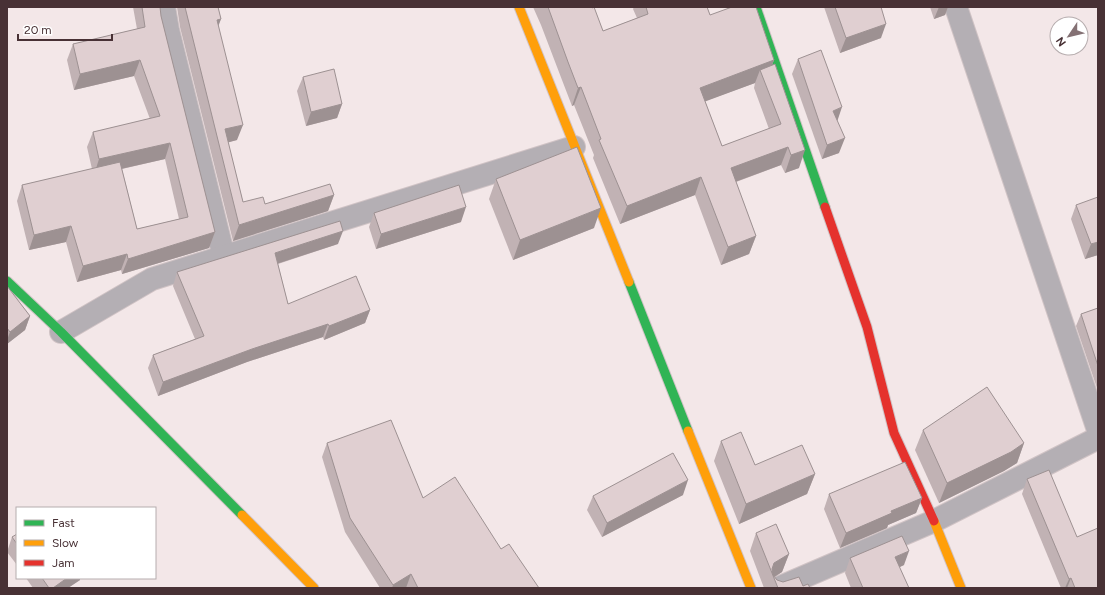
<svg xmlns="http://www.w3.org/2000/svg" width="1105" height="595" viewBox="0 0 1105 595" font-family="Figtree,sans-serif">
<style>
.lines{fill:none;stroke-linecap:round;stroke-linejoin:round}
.street-casing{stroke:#d0c3c5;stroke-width:24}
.fast-casing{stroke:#d0c3c5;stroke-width:11}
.slow-casing{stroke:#d0c3c5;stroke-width:11}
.jam-casing{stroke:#d0c3c5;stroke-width:11}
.street{stroke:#b4afb4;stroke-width:22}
.fast{stroke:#30b455;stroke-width:9}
.slow{stroke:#ff9f0a;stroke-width:9}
.jam{stroke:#e5322d;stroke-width:9}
.wall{fill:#c1b2b4;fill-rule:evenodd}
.shaded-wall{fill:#9d9192}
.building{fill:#e0cfd1;stroke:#9d9192}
</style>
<rect width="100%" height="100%" fill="#f3e7e8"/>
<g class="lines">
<g class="street-casing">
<g id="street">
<path d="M164,7L168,30L224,257"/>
<path d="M956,7L1098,430"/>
<path d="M61,332L152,279L574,147"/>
<path d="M778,588L934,521L1098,438"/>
</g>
</g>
<g class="fast-casing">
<g id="fast">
<path d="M756,7L825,207"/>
<path d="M7,281L61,332L242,515"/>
<path d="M629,282L688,431"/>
</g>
</g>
<g class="slow-casing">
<g id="slow">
<path d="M519,7L629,282"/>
<path d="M688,431L751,588"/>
<path d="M242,515L314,588"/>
<path d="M934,521L961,588"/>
</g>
</g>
<g class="jam-casing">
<path id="jam" d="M825,207L867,327L894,433L934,521"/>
</g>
<use href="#street" class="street"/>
<use href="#fast" class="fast"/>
<use href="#slow" class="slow"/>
<use href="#jam" class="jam"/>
</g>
<g class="wall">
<path d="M133,7H160L161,16L215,232L209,248L122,274L121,270L77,282L66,242L29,250L17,201L22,185L92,169L87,147L93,132L150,119L134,76L74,90L67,60L73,44L137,29ZM165,159L179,219L137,229L122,169Z"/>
<path d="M177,7H218L221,19L218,25L237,140L228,142L243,202L265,204L334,195L328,211L233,241L180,27Z"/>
<path d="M533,7H592L603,31L637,18L633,9L634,7H707L710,15L774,60L772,65L799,168L785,173L781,165L736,182L756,236L749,254L721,265L695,195L620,224L593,158L594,155L574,105L572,106L562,80L541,25ZM755,83L754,88L769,129L722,146L705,101Z"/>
<path d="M824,7H881V38L840,53Z"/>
<path d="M930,7H948L945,15L934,19Z"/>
<path d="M798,59L837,121L839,153L822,159L792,74Z"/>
<path d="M303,77L342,104L337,118L306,126L297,91Z"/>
<path d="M496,179L594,228L513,260L489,199Z"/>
<path d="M1076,205L1098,255L1085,259L1071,219Z"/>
<path d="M374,213L461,222L376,249L369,227Z"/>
<path d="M338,244L278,264L288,304L370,310L365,323L324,340L323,337L247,362L158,396L148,368L153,355L195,339L173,286L177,272Z"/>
<path d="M7,286L30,316L25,330L7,344Z"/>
<path d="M1098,308V391L1076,326L1081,314Z"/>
<path d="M923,430L1024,443L1017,463L1004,471L939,503L915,450Z"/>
<path d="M721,441L755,465L815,474L807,494L739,524L714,461Z"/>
<path d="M327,443L423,498L501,549L539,588H380L345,532L322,457Z"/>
<path d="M1027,479L1098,588H1061L1022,494Z"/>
<path d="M829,494L922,498L916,513L888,525L887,528L840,548L824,509Z"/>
<path d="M683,495L602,537L587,510L593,496Z"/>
<path d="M756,533L789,554L782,572L775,577L777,580L783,582L803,586L810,588H764L750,551Z"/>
<path d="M17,534V565L7,552L12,537Z"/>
<path d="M850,558L904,565L899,567L909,588H851L845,573Z"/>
<path d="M26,578H80V580L68,588H33Z"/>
</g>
<g class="shaded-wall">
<path d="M939,7H948L945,15L934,19Z"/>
<path d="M221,19L215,35L217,20Z"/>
<path d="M886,24L881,38L840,53L846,38Z"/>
<path d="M140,60L134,76L74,90L80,74Z"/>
<path d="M774,60L767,78L760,70L755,83L693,106L700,88Z"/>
<path d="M581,87L574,105L572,106L578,88Z"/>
<path d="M342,104L337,118L306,126L311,112Z"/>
<path d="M842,107L837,122L833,111Z"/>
<path d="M243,125L237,140L219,145L225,129Z"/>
<path d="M845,138L839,153L822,159L827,145Z"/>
<path d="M170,143L165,159L94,175L99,159Z"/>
<path d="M788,147L781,165L724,186L731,168Z"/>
<path d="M805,150L799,168L785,173L791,155Z"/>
<path d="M701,177L695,195L620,224L627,206Z"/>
<path d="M334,195L328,211L233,241L239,225Z"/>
<path d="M466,207L461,222L376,249L381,234Z"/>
<path d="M601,208L594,228L513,260L520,240Z"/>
<path d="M71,226L66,242L29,250L34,235Z"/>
<path d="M343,231L338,244L270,266L275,253Z"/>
<path d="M215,232L209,248L122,274L128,259Z"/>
<path d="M756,236L749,254L721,265L728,247Z"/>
<path d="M1098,242V255L1085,259L1091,244Z"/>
<path d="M127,254L121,270L77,282L83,266Z"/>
<path d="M370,310L365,323L324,340L329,326Z"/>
<path d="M30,316L25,330L7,344V340L10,332Z"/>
<path d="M328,324L323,337L247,362L158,396L163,382L252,349Z"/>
<path d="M1024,443L1017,463L1004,471L939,503L947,483Z"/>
<path d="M815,474L807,494L739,524L746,504Z"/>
<path d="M688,480L683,495L602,537L607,523Z"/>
<path d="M922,498L916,513L888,525L887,528L840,548L846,533L891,511Z"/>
<path d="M909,551L904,565L890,572L895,557Z"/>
<path d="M789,554L782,572L774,577L771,571L774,563Z"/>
<path d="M411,574L406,588H392L393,585Z"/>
<path d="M67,578H80V580L68,588H53Z"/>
<path d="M1071,578L1067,588H1065L1069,579Z"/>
</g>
<g class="building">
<path d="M142,7H160L161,16L215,232L128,259L127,254L83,266L71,226L34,235L22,185L120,162L137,229L188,217L170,143L99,159L93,132L160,116L140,60L80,74L73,44L145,27Z"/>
<path d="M185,7H218L221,19L217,20L243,125L225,129L243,202L263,197L265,204L330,184L334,195L239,225Z"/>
<path d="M548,7H592V8L594,7L603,31L648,14L646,7H707L710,15L732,7H756L774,60L700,88L722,146L781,124L760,70L775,64L805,150L791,155L788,147L731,168L756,236L728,247L701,177L627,206L599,140L601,139L581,87L578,88L568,62Z"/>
<path d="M835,7H881L886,24L846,38Z"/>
<path d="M821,50L842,107L833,111L845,138L827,145L798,59Z"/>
<path d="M334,69L342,104L311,112L303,77Z"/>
<path d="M577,147L601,208L520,240L496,179Z"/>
<path d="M459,185L466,207L381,234L374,213Z"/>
<path d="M1098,197V242L1091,244L1076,205Z"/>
<path d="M340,221L343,231L275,253L288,304L356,276L370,310L329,326L328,324L252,349L163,382L153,355L204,336L177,272Z"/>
<path d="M7,286L30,316L10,332L7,328Z"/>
<path d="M1098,308V366L1081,314Z"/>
<path d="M987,387L1024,443L1011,452L947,483L923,430Z"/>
<path d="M391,420L423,498L455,477L501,549L509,544L539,588H418L411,574L393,585L350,518L327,443Z"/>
<path d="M741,432L755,465L802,445L815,474L746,504L721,441Z"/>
<path d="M673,453L688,480L607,523L593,496Z"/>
<path d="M905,462L922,498L891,511L892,513L846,533L829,494Z"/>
<path d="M1049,470L1077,537L1098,528V588H1075L1071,578L1069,579L1027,479Z"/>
<path d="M776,524L789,554L774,563L772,569L773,575L777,580L783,582L799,577L803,586L808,584L810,588H778L756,533Z"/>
<path d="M17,534V544L12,537Z"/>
<path d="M902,536L909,551L895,557L909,588H863L850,558Z"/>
<path d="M42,578H67L53,588H49Z"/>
</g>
<rect width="1105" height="595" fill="none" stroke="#483135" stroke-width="16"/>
<rect x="16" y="507" width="140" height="72" fill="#ffffff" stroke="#b6adae"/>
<rect x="24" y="520" width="20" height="6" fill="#30b455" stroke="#b6adae"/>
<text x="52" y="527" font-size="12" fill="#483135">Fast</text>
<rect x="24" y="540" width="20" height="6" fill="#ff9f0a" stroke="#b6adae"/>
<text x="52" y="547" font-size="12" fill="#483135">Slow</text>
<rect x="24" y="560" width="20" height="6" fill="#e5322d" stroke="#b6adae"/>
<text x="52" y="567" font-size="12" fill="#483135">Jam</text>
<g transform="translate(1069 36) rotate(235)"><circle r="19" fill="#ffffff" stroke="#b6adae"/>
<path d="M0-3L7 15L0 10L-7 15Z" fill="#847174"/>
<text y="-6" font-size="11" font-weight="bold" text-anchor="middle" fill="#483135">N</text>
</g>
<path d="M18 34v6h94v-6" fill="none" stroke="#483135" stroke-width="2"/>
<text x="24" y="34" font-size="12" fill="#483135" stroke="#ffffff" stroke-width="3" paint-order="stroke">20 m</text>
</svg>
